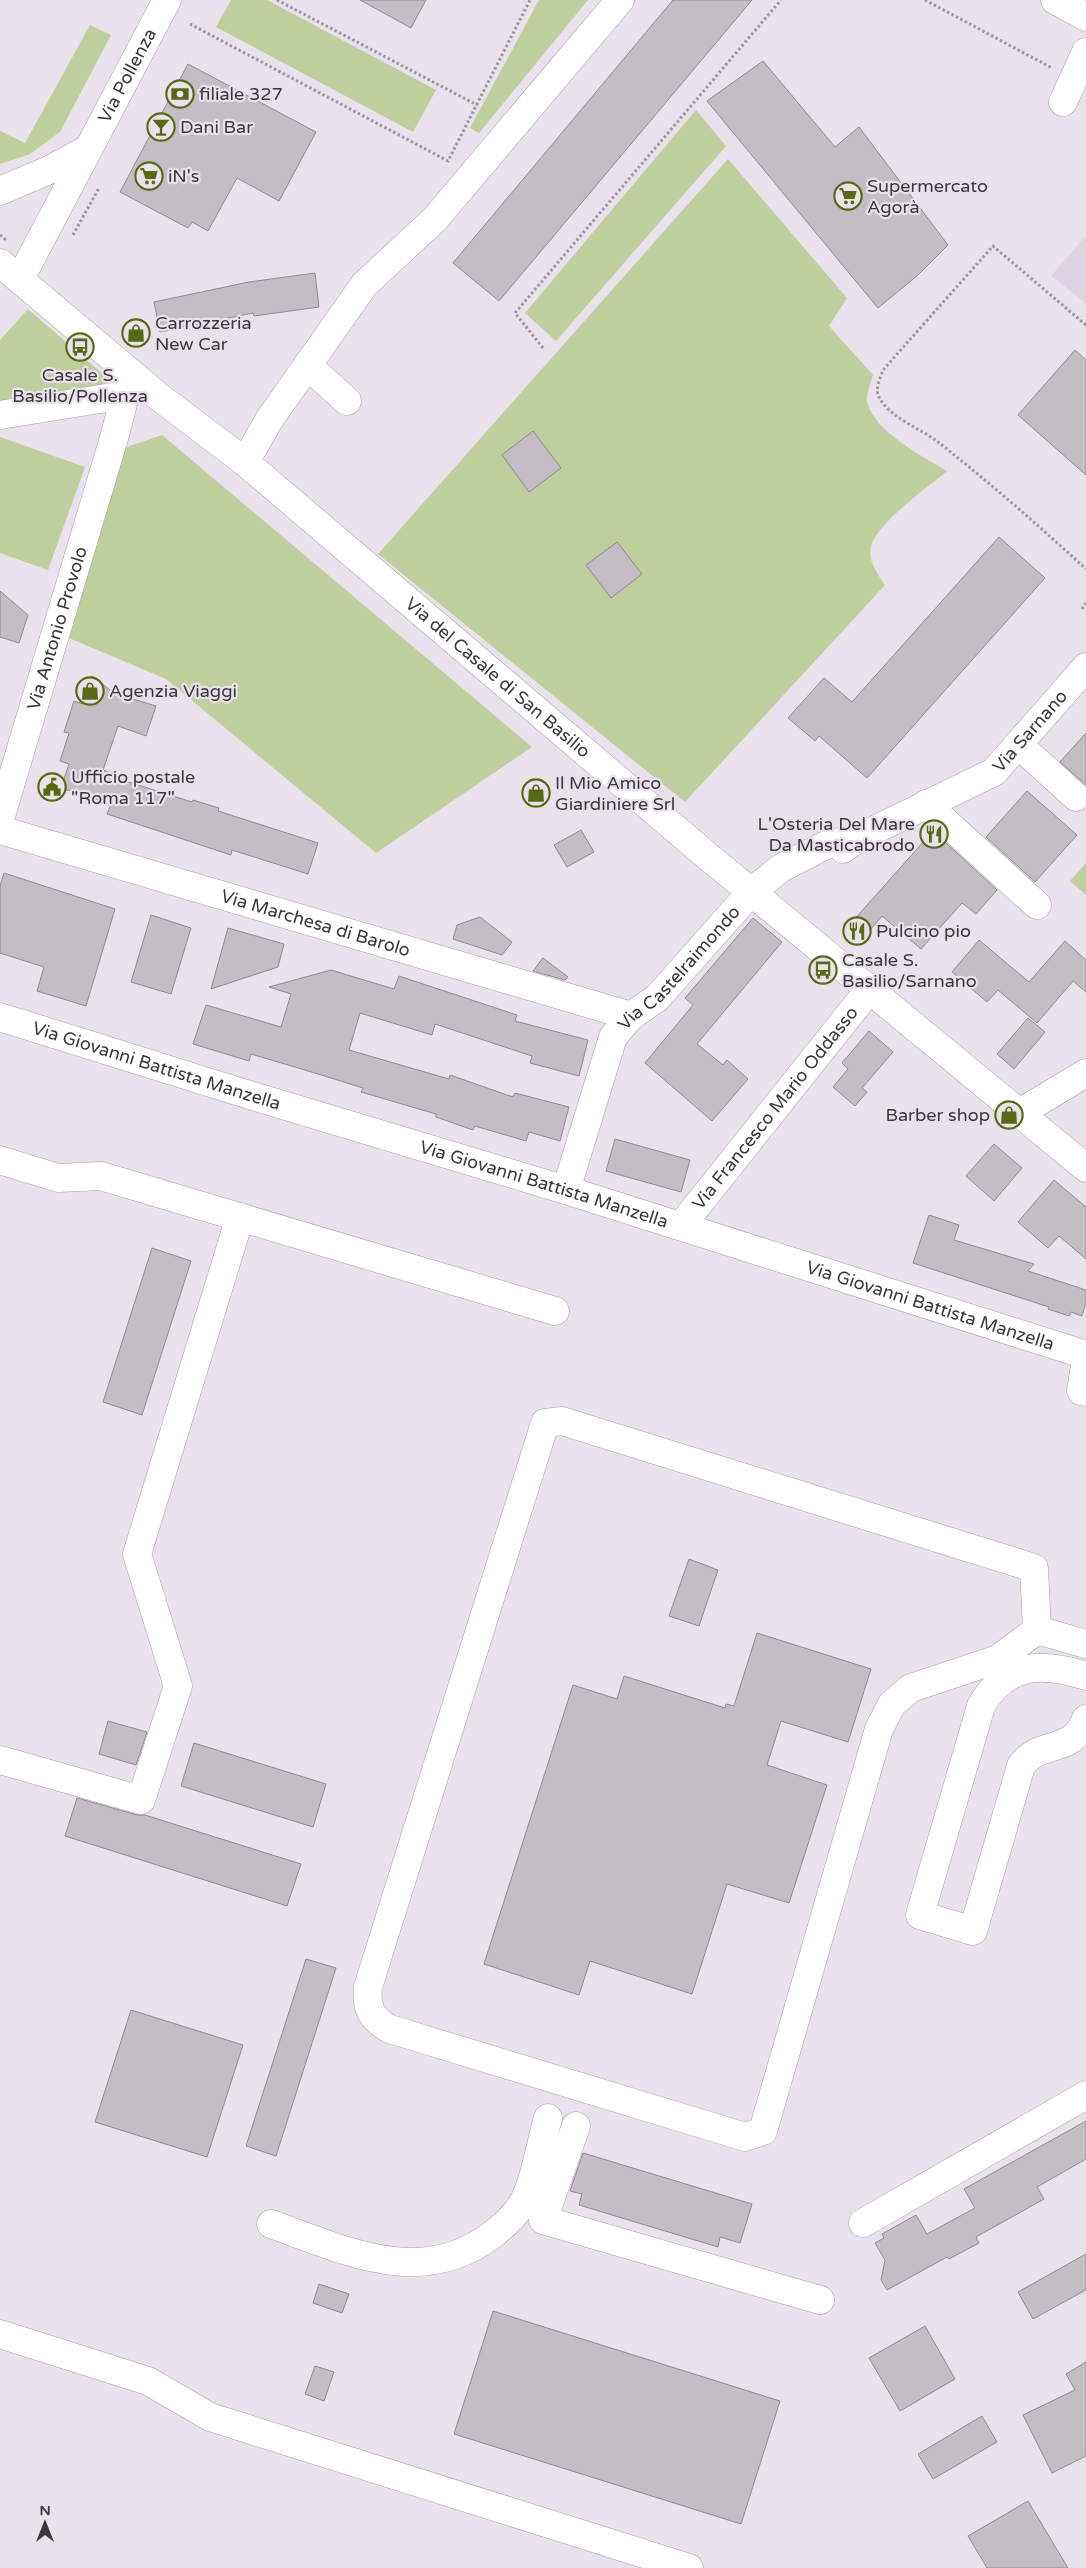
<svg xmlns="http://www.w3.org/2000/svg" width="1086" height="2568" viewBox="0 0 1086 2568" font-family="'Varela Round',sans-serif">
<style>
.built{fill:#dfd2e2}
.green{fill:#bfce9d}
.building{fill:#c5bdc6;stroke:#928a93}
.lines{fill:none;stroke-linecap:round;stroke-linejoin:round}
.minor-casing{stroke:#a8a0a9;stroke-width:29}
.path{stroke:#9c979e;stroke-width:3;stroke-dasharray:2.5 2.5;stroke-linecap:butt}
.minor{stroke:#fff;stroke-width:28}
.labels{text-anchor:middle;stroke-width:4.5;stroke-linejoin:round;paint-order:stroke}
.street-label{font-size:18px;fill:#3b383c;stroke:#e9e1eb}
.poi-label{font-size:18px;fill:#3b383c;stroke:#e9e1eb;text-anchor:start}
</style>
<rect width="100%" height="100%" fill="#e9e1eb"/>
<path class="built" d="M1086,236V303L1051,276Z"/>
<g class="green">
<path d="M231,0H267L436,90L413,132L216,27Z"/>
<path d="M539,0H588L479,133L470,128Z"/>
<path d="M90,25L111,35L60,132L30,154L0,164V131L25,143Z"/>
<path d="M696,110L726,146L556,341L525,313Z"/>
<path d="M728,159L847,298L829,326L873,375C871,382 866,394 867,401C873,431 922,456 947,471C928,487 877,523 871,546C867,560 878,574 885,585L685,802L378,554Z"/>
<path d="M28,309L106,377L102,389L0,403V340Z"/>
<path d="M162,435L532,747L376,853L166,679L69,638L124,448Z"/>
<path d="M0,437L85,467L48,570L0,553Z"/>
<path d="M1086,863V895L1070,881Z"/>
</g>
<g class="building">
<path d="M360,0H426L411,28Z"/>
<path d="M673,0H752L499,301L453,263Z"/>
<path d="M763,61L835,147L859,127L948,245L918,275L878,308L707,101Z"/>
<path d="M188,64L316,132L279,201L237,178L208,231L192,222L188,228L120,192Z"/>
<path d="M315,273L319,307L254,316L253,313L160,332L154,302L249,282Z"/>
<path d="M1075,350L1086,360V475L1018,415Z"/>
<path d="M533,431L561,468L529,492L502,455Z"/>
<path d="M999,537L1045,578L867,778L819,736L815,741L788,718L824,678L852,702Z"/>
<path d="M617,542L642,574L611,598L586,565Z"/>
<path d="M0,591L28,615L19,643L0,637Z"/>
<path d="M92,676L114,693L156,706L146,736L118,726L103,770L120,776L119,779L192,802L193,800L219,808L218,811L318,843L308,874L232,850L231,855L107,814L111,804L61,788L69,764L60,761L69,733L64,732L74,701L83,704Z"/>
<path d="M1086,733V785L1060,762Z"/>
<path d="M1027,791L1077,835L1035,882L986,837Z"/>
<path d="M581,830L594,852L567,867L554,845Z"/>
<path d="M933,831L997,890L976,914L962,903L921,949L882,916L858,944L844,931Z"/>
<path d="M4,873L115,909L86,1006L37,991L44,967L0,953V886Z"/>
<path d="M151,915L191,928L171,994L131,982Z"/>
<path d="M480,917L512,942L502,955L453,939L457,925Z"/>
<path d="M753,918L782,942L697,1044L723,1065L727,1060L748,1079L712,1121L645,1063L693,1005L685,998Z"/>
<path d="M228,928L284,944L278,967L211,989Z"/>
<path d="M979,940L1029,982L1065,941L1086,960V992L1073,981L1037,1023L998,990L987,1002L952,972Z"/>
<path d="M543,958L568,977L565,980L533,971Z"/>
<path d="M331,970L394,989L399,976L517,1015L515,1021L588,1040L579,1076L530,1063L532,1056L435,1024L432,1035L360,1013L349,1050L449,1079L450,1075L513,1097L515,1093L569,1107L560,1141L529,1132L526,1141L475,1126L473,1130L436,1117V1114L361,1092L363,1088L315,1073L251,1054L249,1061L193,1044L206,1005L281,1027L291,994L269,987Z"/>
<path d="M1028,1018L1045,1032L1014,1069L997,1054Z"/>
<path d="M869,1031L893,1052L862,1088L867,1092L855,1106L833,1087L848,1069L842,1063Z"/>
<path d="M615,1139L690,1160L681,1192L606,1171Z"/>
<path d="M994,1144L1022,1168L994,1201L966,1176Z"/>
<path d="M1054,1180L1086,1207V1259L1059,1236L1048,1248L1018,1222Z"/>
<path d="M929,1215L959,1225L954,1240L1034,1264L1028,1271L1086,1290V1303L1082,1316L1071,1312L1069,1316L1048,1309L1049,1307L913,1263Z"/>
<path d="M152,1248L191,1261L142,1415L103,1402Z"/>
<path d="M689,1559L718,1570L699,1626L669,1616Z"/>
<path d="M757,1633L871,1669L848,1742L781,1721L767,1765L827,1785L789,1903L727,1884L692,1994L590,1961L579,1995L484,1964L573,1685L617,1699L624,1676L725,1708L726,1704L734,1706Z"/>
<path d="M108,1721L147,1732L136,1765L99,1754Z"/>
<path d="M194,1743L326,1784L313,1827L181,1786Z"/>
<path d="M77,1798L137,1815H145L301,1864L287,1906L65,1836Z"/>
<path d="M306,1959L336,1968L276,2156L246,2146Z"/>
<path d="M131,2010L243,2045L207,2157L95,2122Z"/>
<path d="M1086,2121V2159L1037,2187L1044,2199L976,2237L979,2243L949,2259L947,2257L887,2290L881,2280L885,2260L875,2243L884,2238L882,2234L916,2215L927,2234L975,2208L964,2189Z"/>
<path d="M583,2153L752,2204L740,2243L720,2237L718,2247L579,2205L582,2194L570,2191Z"/>
<path d="M1086,2254V2290L1033,2319L1018,2292Z"/>
<path d="M319,2284L349,2294L342,2313L313,2303Z"/>
<path d="M493,2311L780,2401L741,2524L454,2434Z"/>
<path d="M925,2326L955,2379L900,2411L869,2358Z"/>
<path d="M1086,2362V2456L1052,2473L1023,2415L1075,2390L1066,2374Z"/>
<path d="M315,2366L334,2372L324,2401L305,2394Z"/>
<path d="M982,2416L997,2442L933,2479L918,2454Z"/>
<path d="M1028,2501L1068,2568H987L968,2536Z"/>
</g>
<g class="lines">
<g class="minor-casing">
<g id="minor">
<path d="M1055,0L1086,17"/>
<path d="M1063,102L1086,52"/>
<path d="M0,191L49,170L86,150"/>
<path id="s1" d="M0,263L158,396L245,462L705,854L1086,1168"/>
<path id="s2" d="M20,279L167,0"/>
<path d="M307,365L347,401"/>
<path d="M0,415L125,395"/>
<path d="M245,462L269,420L364,285L435,219L620,0"/>
<path d="M1018,744L1076,797"/>
<path d="M926,804L1037,905"/>
<path id="s3" d="M0,819L114,438L131,373"/>
<path id="s4" d="M0,830L631,1016"/>
<path id="s5" d="M843,849L858,838L994,772L1086,667"/>
<path id="s6" d="M0,1017L243,1093L566,1190L1086,1355"/>
<path d="M1021,1112L1086,1073"/>
<path d="M0,1160L58,1178L101,1176L555,1311"/>
<path id="s7" d="M566,1190L613,1037L631,1016L657,998L751,892L781,868L826,845L858,838"/>
<path id="s8" d="M681,1226L869,990"/>
<path d="M1086,1360L1081,1391L1086,1392"/>
<path d="M562,1421L1034,1568L1037,1630L998,1659L911,1688L892,1704L879,1729L763,2131L745,2137L390,2029C371,2019 366,2008 368,1987L545,1423Z"/>
<path d="M1037,1630L1086,1644"/>
<path d="M1086,1676C1042,1662 1006,1662 981,1706L920,1915L973,1931L1021,1766C1039,1739 1072,1756 1086,1719"/>
<path d="M0,1760L141,1800L178,1686L137,1554L240,1217"/>
<path d="M576,2126L543,2220L820,2300"/>
<path d="M863,2223L1086,2095"/>
<path d="M271,2224C345,2250 420,2289 492,2235C507,2223 521,2211 528,2192C537,2169 541,2142 548,2118"/>
<path d="M0,2334L148,2381L210,2417L689,2568"/>
</g>
</g>
<g class="path">
<path d="M277,0L477,105"/>
<path d="M925,0L1052,68"/>
<path d="M190,24L448,161L530,0"/>
<path d="M0,235L6,240"/>
<path d="M73,235L99,188"/>
<path d="M1086,325L993,246L883,370C880,379 874,390 880,399C892,419 920,428 938,442C989,482 1038,525 1086,569"/>
<path d="M543,348L515,313L781,0"/>
<path d="M1082,609L1086,603"/>
</g>
<use href="#minor" class="minor"/>
</g>
<defs>
<g id="bank-ring" transform="scale(1.4375)"><circle r="9.5" fill="#e9e1eb" stroke="#576914" stroke-width="1.5"/><path d="M-6-4H6V4H-6ZM0-2.3a2.3 2.3 0 1 0 0 4.6a2.3 2.3 0 1 0 0-4.6Z" fill="#576914"/></g>
<g id="bar-ring" transform="scale(1.4375)"><circle r="9.5" fill="#e9e1eb" stroke="#576914" stroke-width="1.5"/><path d="M-6-5H6L.8 .8V4.5H3.5V6h-7V4.5H-.8V.8Z" fill="#576914"/></g>
<g id="supermarket-ring" transform="scale(1.4375)"><circle r="9.5" fill="#e9e1eb" stroke="#576914" stroke-width="1.5"/><path d="M-6-5.5h2.5l.6 2H6L4.5 2H-2.5L-4.4-4H-6ZM-1.5 3.2a1.3 1.3 0 1 0 .1 0ZM3 3.2a1.3 1.3 0 1 0 .1 0Z" fill="#576914"/></g>
<g id="shop-ring" transform="scale(1.4375)"><circle r="9.5" fill="#e9e1eb" stroke="#576914" stroke-width="1.5"/><path d="M-5-2.5h2.3a2.7 3.5 0 0 1 5.4 0H5L5.5 6h-11ZM-1.5-2.5h3a1.5 2.3 0 0 0-3 0Z" fill="#576914"/></g>
<g id="bus-ring" transform="scale(1.4375)"><circle r="9.5" fill="#e9e1eb" stroke="#576914" stroke-width="1.5"/><path d="M-5-6H5V4H4V6H2V4H-2V6H-4V4H-5ZM-3.5-4V0h7V-4ZM-3.5 1.2v1.5H-2V1.2ZM2 1.2v1.5H3.5V1.2Z" fill="#576914"/></g>
<g id="civic-ring" transform="scale(1.4375)"><circle r="9.5" fill="#e9e1eb" stroke="#576914" stroke-width="1.5"/><path d="M-.6-6.5H3V-4.5H.6V-3L4-1V1h2V6H-6V1h2V-1L-.6-3ZM-1.2 2.5V6h2.4V2.5Z" fill="#576914"/></g>
<g id="restaurant-ring" transform="scale(1.4375)"><circle r="9.5" fill="#e9e1eb" stroke="#576914" stroke-width="1.5"/><path d="M-5-6h1v4h1v-4h1v4h1v-4h1v5L-1.5 .5V6h-2V.5L-5-1ZM5-6V6H3V1.5H1.5Q1.5-4 5-6Z" fill="#576914"/></g>
</defs>
<g fill-rule="evenodd">
<use href="#bank-ring" x="180" y="94"/>
<use href="#bar-ring" x="161" y="127"/>
<use href="#supermarket-ring" x="149" y="176"/>
<use href="#supermarket-ring" x="848" y="196"/>
<use href="#shop-ring" x="136" y="333"/>
<use href="#bus-ring" x="80" y="347"/>
<use href="#shop-ring" x="90" y="691"/>
<use href="#civic-ring" x="52" y="787"/>
<use href="#shop-ring" x="536" y="793"/>
<use href="#restaurant-ring" x="934" y="834"/>
<use href="#restaurant-ring" x="857" y="931"/>
<use href="#bus-ring" x="823" y="970"/>
<use href="#shop-ring" x="1009" y="1115"/>
</g>
<g class="labels">
<g class="street-label">
<text dy="6" stroke="none"><textPath href="#s2" startOffset="230">Via Pollenza</textPath></text>
<text dy="6" stroke="none"><textPath href="#s3" startOffset="199">Via Antonio Provolo</textPath></text>
<text dy="6" stroke="none"><textPath href="#s1" startOffset="648">Via del Casale di San Basilio</textPath></text>
<text dy="6" stroke="none"><textPath href="#s5" startOffset="224">Via Sarnano</textPath></text>
<text dy="6" stroke="none"><textPath href="#s4" startOffset="329">Via Marchesa di Barolo</textPath></text>
<text dy="6" stroke="none"><textPath href="#s7" startOffset="256">Via Castelraimondo</textPath></text>
<text dy="6" stroke="none"><textPath href="#s6" startOffset="164">Via Giovanni Battista Manzella</textPath></text>
<text dy="6" stroke="none"><textPath href="#s8" startOffset="151">Via Francesco Mario Oddasso</textPath></text>
<text dy="6" stroke="none"><textPath href="#s6" startOffset="569">Via Giovanni Battista Manzella</textPath></text>
<text dy="6" stroke="none"><textPath href="#s6" startOffset="974">Via Giovanni Battista Manzella</textPath></text>
</g>
<g class="poi-label">
<text x="199" y="100">filiale 327</text>
<text x="180" y="133">Dani Bar</text>
<text x="168" y="182">iN's</text>
<text x="867" y="192">Supermercato<tspan x="867" dy="21">Agorà</tspan></text>
<text x="155" y="329">Carrozzeria<tspan x="155" dy="21">New Car</tspan></text>
<text x="80" y="381" text-anchor="middle">Casale S.<tspan x="80" dy="21">Basilio/Pollenza</tspan></text>
<text x="109" y="697">Agenzia Viaggi</text>
<text x="71" y="783">Ufficio postale<tspan x="71" dy="21">"Roma 117"</tspan></text>
<text x="555" y="789">Il Mio Amico<tspan x="555" dy="21">Giardiniere Srl</tspan></text>
<text x="915" y="830" text-anchor="end">L'Osteria Del Mare<tspan x="915" dy="21">Da Masticabrodo</tspan></text>
<text x="876" y="937">Pulcino pio</text>
<text x="842" y="966">Casale S.<tspan x="842" dy="21">Basilio/Sarnano</tspan></text>
<text x="990" y="1121" text-anchor="end">Barber shop</text>
</g>
</g>
<g transform="translate(45 2523)" stroke="#e9e1eb" stroke-width="4" paint-order="stroke">
<path d="M0-4L9 19L0 12L-9 19Z" fill="#3b383c"/>
<text y="-8" font-size="14" font-weight="bold" text-anchor="middle" fill="#3b383c">N</text>
</g>
</svg>
